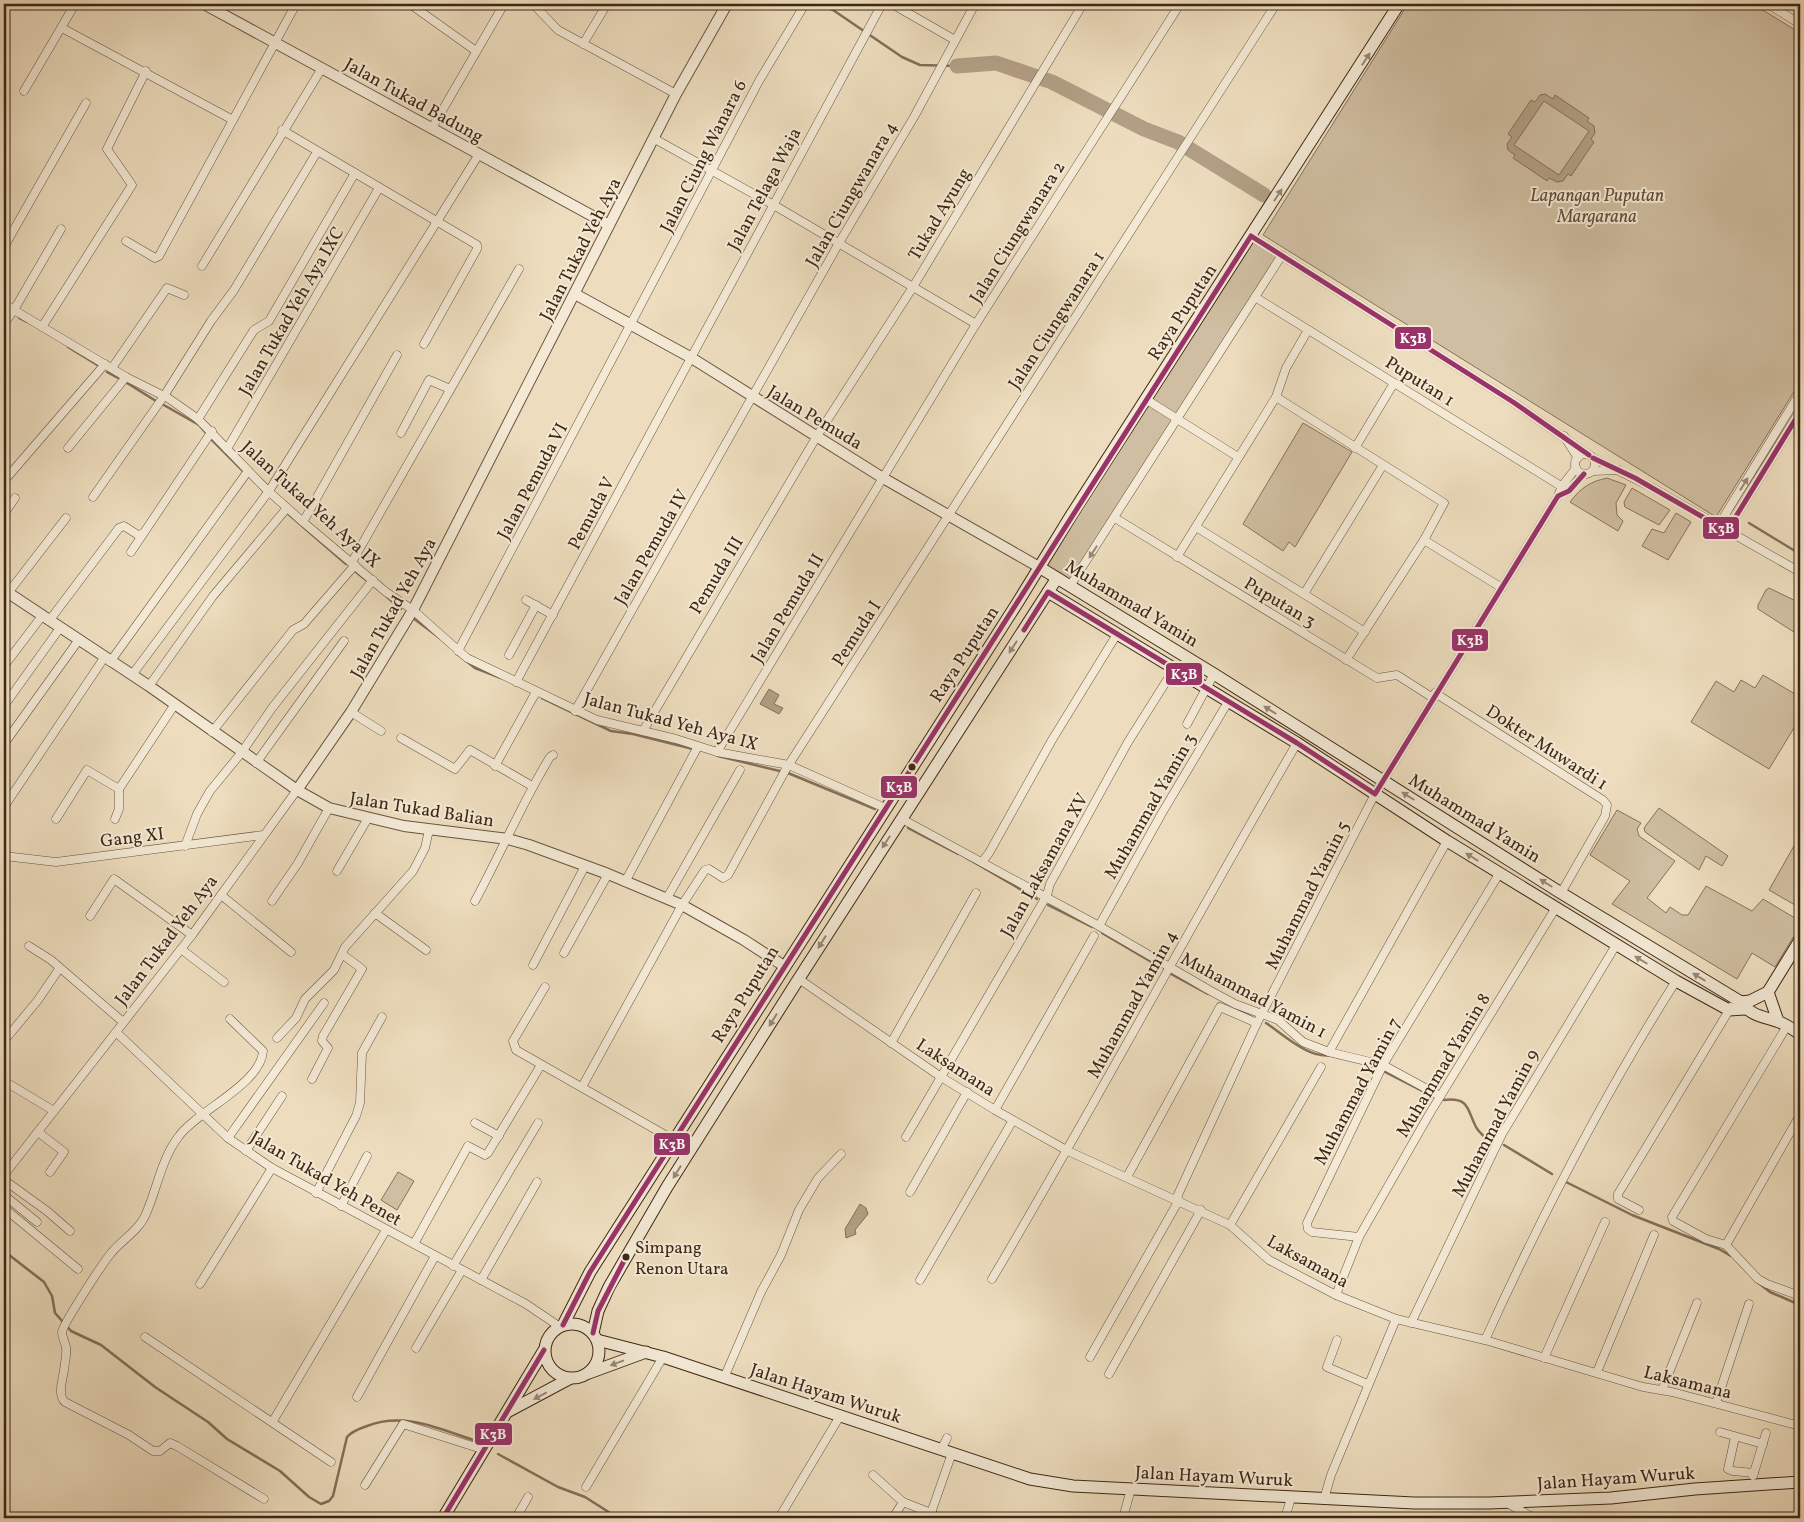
<svg xmlns="http://www.w3.org/2000/svg" width="1804" height="1522" viewBox="0 0 1804 1522" font-family="Vollkorn,serif">
<style>
.green{fill:#cfbea1;stroke:#86725b}
.water{fill:#b29f85;stroke:#846f58;fill-rule:evenodd}
.lines{fill:none;stroke-linecap:round;stroke-linejoin:round}
.stream{stroke:#846f58;stroke-width:2.5}
.river{stroke:#b29f85;stroke-width:15}
.minor-casing{stroke:#6a543f;stroke-width:9}
.tertiary-casing{stroke:#6a543f;stroke-width:12}
.secondary-casing{stroke:#3e2715;stroke-width:13}
.minor{stroke:#f3e9d5;stroke-width:8}
.tertiary{stroke:#f3e9d5;stroke-width:10}
.secondary{stroke:#f3e9d5;stroke-width:11}
.bus-1-casing{stroke:#f3e9d5;stroke-width:9}
.bus-1{stroke:#9a336a;stroke-width:5}
.oneway{fill:#988875}
.bus-dot{fill:#3e2715;stroke:#f3e9d5;stroke-width:2}
.labels{text-anchor:middle;stroke-width:4;stroke-linejoin:round;paint-order:stroke}
.bus-label{font-size:17px;fill:#3e2715;stroke:#f3e9d5;text-anchor:start}
.street-label{font-size:18px;fill:#3e2715;stroke:#f3e9d5}
.park-label{font-size:18px;font-style:italic;fill:#624d38;stroke:#f3e9d5}
.line-badge{stroke:#f3e9d5;stroke-width:2}
.badge-label{font-size:14px;text-anchor:middle;font-weight:bold;fill:#fff}
</style>
<rect width="100%" height="100%" fill="#edddbe"/>
<filter id="stains"><feTurbulence type="fractalNoise" baseFrequency=".004" numOctaves="4"/><feColorMatrix values="0 0 0 0 .2 0 0 0 0 .09 0 0 0 0 .02 0 0 0 .5 -.17"/></filter>
<radialGradient id="worn" r=".72"><stop offset=".6" stop-color="#630" stop-opacity="0"/><stop offset="1" stop-color="#630" stop-opacity=".3"/></radialGradient>
<g class="green">
<path d="M1408,4H1753L1800,33V382L1716,517L1263,235Z"/>
<path d="M1253,238L1281,256L1071,584L1042,566Z"/>
<path d="M1793,409L1795,412L1732,511Z"/>
<path d="M1303,423L1352,452L1295,547L1289,542L1283,551L1243,524Z"/>
<path d="M1607,478L1626,485L1616,503L1617,515L1623,521L1618,531L1570,502C1581,488 1589,482 1607,478Z"/>
<path d="M1632,488L1670,510L1659,525L1625,507L1624,502Z"/>
<path d="M1676,513L1691,522L1668,560L1642,546L1652,529L1664,533Z"/>
<path d="M1769,588L1800,603V636L1758,609V605L1766,590Z"/>
<path d="M1763,675L1795,694L1800,687V718L1769,769L1691,722L1716,681L1734,692L1741,680L1755,688Z"/>
<path d="M1659,808L1728,856L1722,866L1706,856L1699,870L1645,832L1644,828Z"/>
<path d="M1617,810L1641,823L1637,829L1639,836L1675,861L1647,898L1666,913L1670,907L1682,915H1688L1706,886L1752,911L1763,899L1800,921V926L1775,967L1752,953L1737,979L1612,904L1630,881L1590,855Z"/>
<path d="M1799,837L1800,838V908L1769,890Z"/>
<path d="M398,1172L414,1181L397,1210L381,1200Z"/>
</g>
<g class="water">
<path d="M1545,94L1553,99L1555,95L1589,118L1587,121L1594,126L1595,133L1591,139L1594,142L1571,176L1568,174L1563,181L1557,182L1549,178L1547,181L1513,158L1515,155L1508,150L1507,144L1512,137L1508,134L1531,100L1535,102L1540,95ZM1544,101L1589,131L1559,175L1514,145Z"/>
<path d="M769,689L779,695L774,704L783,708L779,714L760,704Z"/>
<path d="M860,1204L866,1208L868,1214L855,1230L856,1234L846,1238L845,1229Z"/>
</g>
<g class="lines">
<g class="stream">
<path d="M817,4L833,10L902,57L920,65L957,66"/>
<path d="M4,308L9,312"/>
<path d="M19,318L27,322"/>
<path d="M68,347L99,366"/>
<path d="M107,372L118,378"/>
<path d="M127,383L156,401"/>
<path d="M162,404L199,425L206,433"/>
<path d="M211,439L243,471"/>
<path d="M286,512L346,564"/>
<path d="M1749,523L1800,554"/>
<path d="M356,572L366,580"/>
<path d="M387,597L401,609"/>
<path d="M413,618L441,639"/>
<path d="M456,653L475,668L501,678"/>
<path d="M542,698L611,731L633,734L693,749"/>
<path d="M718,756L788,773L875,809"/>
<path d="M908,828L958,854"/>
<path d="M965,857L1037,899"/>
<path d="M1048,905L1092,927"/>
<path d="M1102,933L1160,967"/>
<path d="M1171,974L1208,994"/>
<path d="M1233,1007L1252,1017"/>
<path d="M1266,1023C1284,1035 1309,1059 1331,1055"/>
<path d="M1368,1065L1376,1068"/>
<path d="M1385,1072L1432,1096"/>
<path d="M1444,1100C1470,1097 1467,1110 1476,1127C1478,1131 1483,1135 1486,1139"/>
<path d="M1504,1145L1552,1174"/>
<path d="M1566,1182L1632,1215L1719,1249L1731,1256"/>
<path d="M4,1251L44,1282L52,1296L55,1313L71,1331L101,1345L155,1387L208,1422L227,1439L280,1471L309,1497L321,1504L329,1501L333,1496L347,1437C352,1431 359,1429 367,1426C405,1411 442,1430 479,1442"/>
<path d="M1756,1281L1770,1292L1800,1305"/>
<path d="M498,1454L558,1487L585,1497L618,1518"/>
</g>
<path class="river" d="M957,66L996,63L1052,82L1144,129L1178,142L1264,195"/>
<g class="minor-casing">
<g id="minor">
<path d="M410,4L476,51"/>
<path d="M533,4L558,30L676,94"/>
<path d="M892,4L955,40"/>
<path d="M1768,4L1800,24"/>
<path d="M62,28L233,120"/>
<path d="M583,44L607,4"/>
<path d="M24,91L75,4"/>
<path d="M432,128L504,4"/>
<path d="M282,130L477,245V249L424,344"/>
<path d="M653,138L772,204L976,324"/>
<path d="M1251,236L1513,402L1589,455"/>
<path d="M126,241L155,258L159,256L296,4"/>
<path d="M4,247L86,103"/>
<path d="M202,266L322,68"/>
<path d="M1255,297L1569,491"/>
<path d="M4,304L126,377L168,398L198,419L266,489L303,522L386,592L413,610L467,658L597,720L676,739L717,752L789,765L885,808"/>
<path d="M4,324L14,310L61,229"/>
<path d="M42,327L132,185L107,149L146,71"/>
<path d="M112,368L167,288L184,295"/>
<path d="M1276,397L1444,503L1424,540L1346,660"/>
<path d="M1147,400L1238,457"/>
<path d="M198,419L254,330L269,321L355,173"/>
<path d="M401,433L429,380L450,389"/>
<path d="M1564,436L1578,458"/>
<path d="M68,448L126,377"/>
<path d="M1355,448L1394,383"/>
<path d="M227,449L379,188"/>
<circle cx="1585" cy="464" r="10"/>
<path d="M1593,458L1651,487L1800,572"/>
<path d="M1593,471L1619,470"/>
<path d="M4,481L105,364"/>
<path d="M1566,492L1584,474"/>
<path d="M93,497L164,396L211,321L234,290L317,152"/>
<path d="M4,514L15,498"/>
<path d="M1115,518L1377,678L1397,675L1433,698"/>
<path d="M303,522L397,355"/>
<path d="M1718,526L1800,393"/>
<path d="M1196,527L1365,632"/>
<path d="M1727,531L1800,412"/>
<path d="M1424,540L1502,588"/>
<path d="M131,552L212,431"/>
<path d="M1177,557L1276,397L1286,368L1308,330"/>
<path d="M352,562L519,269"/>
<path d="M1070,586L1282,255"/>
<path d="M8,593L66,518"/>
<path d="M1304,594L1383,465"/>
<path d="M526,600L553,615"/>
<path d="M49,621L119,528L124,526L138,535L142,534"/>
<path d="M458,651L759,81L805,4"/>
<path d="M509,655L536,605"/>
<path d="M110,662L248,471"/>
<path d="M4,666L42,616"/>
<path d="M132,675L269,491L479,154"/>
<path d="M516,682L882,4"/>
<path d="M149,686L213,596L287,508"/>
<path d="M1435,693L1603,800L1607,805L1605,816L1561,893"/>
<path d="M4,706L60,628"/>
<path d="M575,711L839,243L914,117L975,4"/>
<path d="M351,712L381,731"/>
<path d="M1187,724L1214,674"/>
<path d="M643,731L817,436L913,287L1083,4"/>
<path d="M212,732L293,630L304,624L355,565"/>
<path d="M401,738L455,769L470,750L532,786"/>
<path d="M4,744L78,641"/>
<path d="M717,752L976,324L1180,4"/>
<path d="M256,763L344,641"/>
<path d="M495,766L536,692"/>
<path d="M119,789L175,704"/>
<path d="M4,807L104,658"/>
<path d="M56,819L87,770L119,789"/>
<path d="M115,819L119,809V789"/>
<path d="M902,819L1099,926L1209,990L1235,1004L1278,1020L1303,1042L1329,1052L1383,1065L1440,1096"/>
<path d="M185,846L197,814L210,791L242,752L272,708L373,580"/>
<path d="M4,856L56,862L263,835"/>
<path d="M982,862L989,853L1052,740L1117,634"/>
<path d="M337,871L368,818"/>
<path d="M625,882L696,750"/>
<path d="M221,895L291,952"/>
<path d="M667,898L740,770"/>
<path d="M272,901L298,863L329,808"/>
<path d="M475,901C501,853 522,803 550,757L553,755"/>
<path d="M375,913L426,950"/>
<path d="M90,916L114,879L192,935"/>
<path d="M1099,926L1162,813L1228,702"/>
<path d="M29,946L51,960L123,1022"/>
<path d="M181,949L224,982"/>
<path d="M564,953L608,874"/>
<path d="M533,965L585,866"/>
<path d="M799,979L941,1077L995,1110L1068,1151L1230,1225L1269,1260L1336,1295L1396,1319L1485,1340L1643,1387L1672,1392L1800,1426"/>
<path d="M545,987L513,1041L516,1050L674,1140"/>
<path d="M230,1019L263,1051C261,1084 197,1111 179,1136C161,1159 157,1190 145,1216C139,1230 122,1240 112,1252C104,1261 63,1324 62,1332C62,1338 65,1342 66,1347C67,1354 65,1362 64,1370C63,1379 57,1395 65,1402L129,1435L153,1451H160L170,1443L177,1446L264,1499"/>
<path d="M1787,1026L1672,1217L1673,1221L1706,1239L1726,1245L1758,1279L1767,1284L1800,1296"/>
<path d="M116,1032L228,1138L272,1168L526,1304L560,1327"/>
<path d="M277,1038L296,1018L305,999L334,970L345,947L413,871L425,848L429,830"/>
<path d="M4,1041L38,1000L59,969"/>
<path d="M891,1043L976,893"/>
<path d="M1329,1052L1447,841"/>
<path d="M312,1079L328,1048L322,1041L323,1036L362,969L342,954"/>
<path d="M4,1081L54,1111"/>
<path d="M582,1087L682,905L705,870L709,869L723,878L728,875L786,769L1276,4"/>
<path d="M995,1110L1094,936"/>
<path d="M475,1123L499,1136"/>
<path d="M38,1132L64,1152L50,1172"/>
<path d="M906,1137L1047,895L1050,884L1128,742L1174,669"/>
<path d="M228,1138L324,1003"/>
<path d="M246,1151L282,1096"/>
<path d="M4,1175L192,935L297,790"/>
<path d="M1127,1177L1220,1007L1257,1023"/>
<path d="M4,1180L47,1211L70,1231"/>
<path d="M910,1192L967,1092"/>
<path d="M316,1193L356,1116L360,1103L362,1053L382,1017"/>
<path d="M4,1195L37,1222"/>
<path d="M1176,1199L1257,1023L1375,794L1558,496L1562,486L1576,468"/>
<path d="M341,1206L367,1156"/>
<path d="M4,1208L78,1269"/>
<path d="M1639,1210L1618,1199V1194L1731,1007"/>
<path d="M1230,1225L1321,1067"/>
<path d="M1359,1237L1312,1232L1308,1229L1307,1223L1383,1065L1499,874"/>
<path d="M414,1244L468,1146L485,1155L488,1153L541,1065"/>
<path d="M1726,1245L1800,1115"/>
<path d="M453,1266L538,1123"/>
<path d="M992,1279C1097,1102 1193,921 1297,743"/>
<path d="M481,1280L537,1182"/>
<path d="M920,1280L1013,1120"/>
<path d="M200,1284L272,1168"/>
<path d="M1336,1295L1359,1237L1430,1113L1555,909"/>
<path d="M1411,1323L1502,1134L1616,945"/>
<path d="M145,1337L331,1462"/>
<path d="M1337,1340L1327,1367L1367,1384"/>
<path d="M1485,1340C1541,1217 1603,1096 1676,981"/>
<path d="M416,1348L462,1270"/>
<path d="M1090,1357L1179,1200"/>
<path d="M1544,1358L1605,1222"/>
<path d="M1597,1372L1654,1235"/>
<path d="M1109,1374L1201,1210"/>
<path d="M724,1378L761,1292L781,1255L799,1210L818,1178L841,1154"/>
<path d="M1662,1390L1697,1303"/>
<path d="M357,1397L435,1256"/>
<path d="M1716,1403L1749,1304"/>
<path d="M273,1421L386,1230"/>
<path d="M1720,1432L1763,1444"/>
<path d="M1735,1437L1728,1469L1733,1471L1754,1473"/>
<path d="M942,1448L947,1438"/>
<path d="M873,1475L903,1502L931,1513L938,1518"/>
<path d="M1753,1476L1766,1433"/>
<path d="M365,1485L403,1424L485,1450"/>
<path d="M586,1487L663,1357"/>
<path d="M1324,1499L1331,1475L1396,1319"/>
<path d="M1507,1503L1534,1518"/>
<path d="M931,1513L952,1453"/>
<path d="M516,1518L528,1497"/>
<path d="M779,1518L840,1416"/>
<path d="M893,1518L903,1502"/>
<path d="M938,1518H951"/>
<path d="M1123,1518L1131,1489"/>
<path d="M1285,1518L1291,1498"/>
</g>
</g>
<g class="tertiary-casing">
<g id="tertiary">
<path d="M204,4L609,225"/>
<path d="M575,294L690,357L883,478L1039,567"/>
<path d="M4,590L149,686L297,790L329,808L404,826L508,839L529,845L608,874L682,905L744,940L784,966"/>
<path d="M297,790L351,712L413,610L676,94L727,4"/>
</g>
</g>
<g class="secondary-casing">
<g id="secondary">
<path d="M1039,567L1214,674L1561,893L1741,1002L1750,1001L1768,992L1800,940"/>
<path d="M1048,592L1297,743L1447,841L1676,981L1729,1010L1745,1009"/>
<path d="M1768,992L1778,1021"/>
<path d="M1742,1002C1749,1016 1766,1017 1779,1022C1787,1025 1794,1030 1800,1034"/>
<circle cx="572" cy="1351" r="27"/>
<path d="M563,1325L590,1272L1018,602L1072,514L1399,4"/>
<path d="M593,1333L598,1311L609,1287L667,1187L796,983L1057,578"/>
<path d="M597,1340L663,1357L1030,1479L1073,1486L1414,1503H1489L1611,1498L1695,1489L1800,1482"/>
<path d="M589,1373L646,1352"/>
<path d="M509,1411L569,1379"/>
<path d="M443,1518L544,1350"/>
</g>
</g>
<use href="#minor" class="minor"/>
<use href="#tertiary" class="tertiary"/>
<use href="#secondary" class="secondary"/>
<g class="bus-1-casing">
<g id="bus-1">
<path d="M1593,458L1635,478L1727,531L1800,412"/>
<path d="M1024,630L1048,592L1297,743L1375,794L1558,496L1569,491L1584,474"/>
<path d="M563,1325L590,1272L1251,236L1513,402L1589,455"/>
<path d="M593,1333L598,1311L626,1257"/>
<path d="M443,1518L544,1350"/>
</g>
</g>
<use href="#bus-1" class="bus-1"/>
</g>
<defs><path id="oneway-solid" d="M-6-.8H1V-3.2L6.5 0L1 3.2V.8H-6Z" transform="scale(1.25)"/></defs>
<g class="oneway">
<use href="#oneway-solid" transform="translate(1366 59) rotate(-57)"/>
<use href="#oneway-solid" transform="translate(1278 195) rotate(-57)"/>
<use href="#oneway-solid" transform="translate(1744 484) rotate(-58)"/>
<use href="#oneway-solid" transform="translate(1093 552) rotate(123)"/>
<use href="#oneway-solid" transform="translate(1013 647) rotate(123)"/>
<use href="#oneway-solid" transform="translate(1270 710) rotate(-148)"/>
<use href="#oneway-solid" transform="translate(1408 796) rotate(-148)"/>
<use href="#oneway-solid" transform="translate(886 842) rotate(123)"/>
<use href="#oneway-solid" transform="translate(1472 857) rotate(-148)"/>
<use href="#oneway-solid" transform="translate(1546 883) rotate(-148)"/>
<use href="#oneway-solid" transform="translate(822 942) rotate(122)"/>
<use href="#oneway-solid" transform="translate(1641 960) rotate(-149)"/>
<use href="#oneway-solid" transform="translate(1699 977) rotate(-149)"/>
<use href="#oneway-solid" transform="translate(773 1020) rotate(122)"/>
<use href="#oneway-solid" transform="translate(677 1172) rotate(122)"/>
<use href="#oneway-solid" transform="translate(617 1363) rotate(160)"/>
<use href="#oneway-solid" transform="translate(540 1396) rotate(152)"/>
</g>
<g class="bus-dot">
<circle cx="912" cy="767" r="4.5"/>
<circle cx="626" cy="1257" r="4.5"/>
</g>
<g class="labels">
<g class="bus-label">
<text x="635" y="1253">Simpang<tspan x="635" dy="21">Renon Utara</tspan></text>
</g>
<g class="street-label">
<text transform="translate(414 100) rotate(29)" y="6">Jalan Tukad Badung</text>
<text transform="translate(703 156) rotate(-63)" y="6">Jalan Ciung Wanara 6</text>
<text transform="translate(764 189) rotate(-62)" y="6">Jalan Telaga Waja</text>
<text transform="translate(851 194) rotate(-60)" y="6">Jalan Ciungwanara 4</text>
<text transform="translate(939 214) rotate(-59)" y="6">Tukad Ayung</text>
<text transform="translate(1017 232) rotate(-58)" y="6">Jalan Ciungwanara 2</text>
<text transform="translate(580 249) rotate(-63)" y="6">Jalan Tukad Yeh Aya</text>
<text transform="translate(291 311) rotate(-60)" y="6">Jalan Tukad Yeh Aya IXC</text>
<text transform="translate(1182 312) rotate(-57)" y="6">Raya Puputan</text>
<text transform="translate(1056 320) rotate(-57)" y="6">Jalan Ciungwanara 1</text>
<text transform="translate(1420 381) rotate(32)" y="6">Puputan 1</text>
<text transform="translate(815 417) rotate(31)" y="6">Jalan Pemuda</text>
<text transform="translate(532 481) rotate(-62)" y="6">Jalan Pemuda VI</text>
<text transform="translate(311 504) rotate(42)" y="6">Jalan Tukad Yeh Aya IX</text>
<text transform="translate(591 513) rotate(-62)" y="6">Pemuda V</text>
<text transform="translate(651 547) rotate(-60)" y="6">Jalan Pemuda IV</text>
<text transform="translate(716 575) rotate(-59)" y="6">Pemuda III</text>
<text transform="translate(1280 602) rotate(31)" y="6">Puputan 3</text>
<text transform="translate(1132 603) rotate(31)" y="6">Muhammad Yamin</text>
<text transform="translate(393 608) rotate(-61)" y="6">Jalan Tukad Yeh Aya</text>
<text transform="translate(787 608) rotate(-59)" y="6">Jalan Pemuda II</text>
<text transform="translate(856 633) rotate(-57)" y="6">Pemuda I</text>
<text transform="translate(964 654) rotate(-57)" y="6">Raya Puputan</text>
<text transform="translate(671 721) rotate(15)" y="6">Jalan Tukad Yeh Aya IX</text>
<text transform="translate(1547 747) rotate(33)" y="6">Dokter Muwardi 1</text>
<text transform="translate(1150 806) rotate(-60)" y="6">Muhammad Yamin 3</text>
<text transform="translate(422 809) rotate(9)" y="6">Jalan Tukad Balian</text>
<text transform="translate(1475 818) rotate(32)" y="6">Muhammad Yamin</text>
<text transform="translate(132 837) rotate(-7)" y="6">Gang XI</text>
<text transform="translate(1044 865) rotate(-61)" y="6">Jalan Laksamana XV</text>
<text transform="translate(1307 895) rotate(-63)" y="6">Muhammad Yamin 5</text>
<text transform="translate(166 940) rotate(-53)" y="6">Jalan Tukad Yeh Aya</text>
<text transform="translate(745 994) rotate(-58)" y="6">Raya Puputan</text>
<text transform="translate(1254 995) rotate(28)" y="6">Muhammad Yamin 1</text>
<text transform="translate(1132 1004) rotate(-61)" y="6">Muhammad Yamin 4</text>
<text transform="translate(1443 1065) rotate(-59)" y="6">Muhammad Yamin 8</text>
<text transform="translate(956 1067) rotate(33)" y="6">Laksamana</text>
<text transform="translate(1357 1091) rotate(-62)" y="6">Muhammad Yamin 7</text>
<text transform="translate(1495 1123) rotate(-62)" y="6">Muhammad Yamin 9</text>
<text transform="translate(326 1178) rotate(30)" y="6">Jalan Tukad Yeh Penet</text>
<text transform="translate(1308 1261) rotate(29)" y="6">Laksamana</text>
<text transform="translate(1688 1382) rotate(14)" y="6">Laksamana</text>
<text transform="translate(826 1393) rotate(18)" y="6">Jalan Hayam Wuruk</text>
<text transform="translate(1214 1476) rotate(3)" y="6">Jalan Hayam Wuruk</text>
<text transform="translate(1616 1478) rotate(-4)" y="6">Jalan Hayam Wuruk</text>
</g>
<g class="park-label">
<text x="1597" y="201">Lapangan Puputan<tspan x="1597" dy="21">Margarana</tspan></text>
</g>
</g>
<g class="line-badge">
<rect x="1394" y="326" width="38" height="24" rx="5" fill="#9a336a"/>
<rect x="1702" y="516" width="38" height="24" rx="5" fill="#9a336a"/>
<rect x="1451" y="628" width="38" height="24" rx="5" fill="#9a336a"/>
<rect x="1165" y="662" width="38" height="24" rx="5" fill="#9a336a"/>
<rect x="880" y="775" width="38" height="24" rx="5" fill="#9a336a"/>
<rect x="653" y="1132" width="38" height="24" rx="5" fill="#9a336a"/>
<rect x="474" y="1422" width="39" height="24" rx="5" fill="#9a336a"/>
</g>
<g class="badge-label">
<text x="1413" y="343">K3B</text>
<text x="1721" y="533">K3B</text>
<text x="1470" y="645">K3B</text>
<text x="1184" y="679">K3B</text>
<text x="899" y="792">K3B</text>
<text x="672" y="1149">K3B</text>
<text x="493" y="1439">K3B</text>
</g>
<rect width="1804" height="1522" fill="none" stroke="#edddbe" stroke-width="20"/>
<rect x="5" y="5" width="1794" height="1512" fill="none" stroke="#3e2715" stroke-width="2.5"/>
<rect x="10" y="10" width="1784" height="1502" fill="none" stroke="#3e2715"/>
<rect width="100%" height="100%" filter="url(#stains)"/>
<rect width="100%" height="100%" fill="url(#worn)"/>
</svg>
